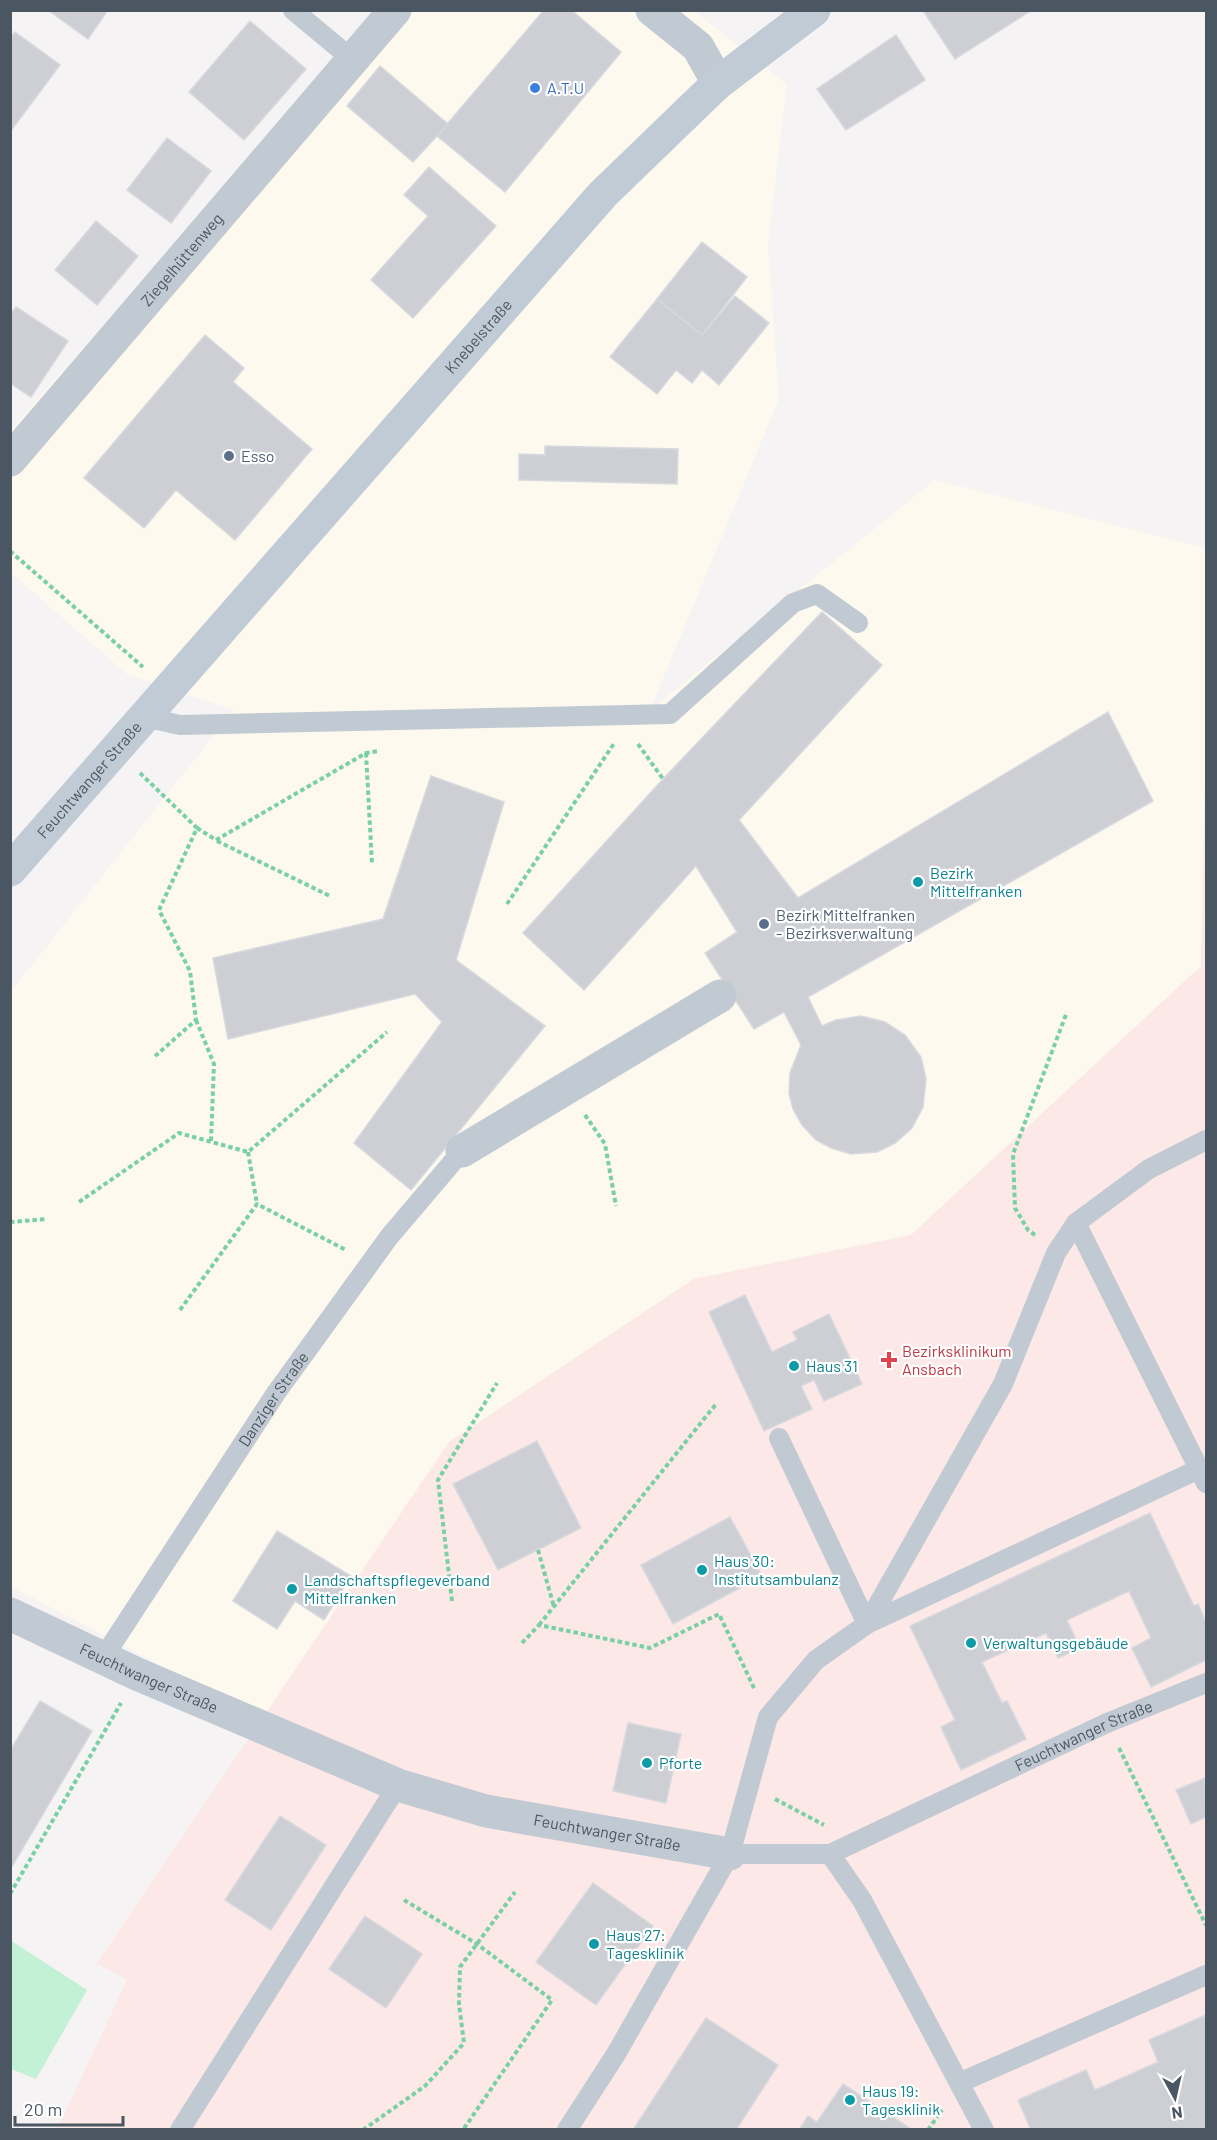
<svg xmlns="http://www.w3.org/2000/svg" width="1217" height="2140" viewBox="0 0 1217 2140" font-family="Barlow,sans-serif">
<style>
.commercial{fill:#fdf9ef}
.medical{fill:#fce8e6}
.green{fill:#c3f1d5}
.building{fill:#cdcfd5;stroke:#d7d9de;stroke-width:1.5}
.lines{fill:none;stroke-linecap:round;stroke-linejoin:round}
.path{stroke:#7ad0a6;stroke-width:4;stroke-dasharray:4.5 3;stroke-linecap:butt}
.lane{stroke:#c1cad2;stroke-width:20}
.street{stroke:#c1cad2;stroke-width:33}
.secondary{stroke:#c1cbd6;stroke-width:33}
.shop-dot{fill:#3f7fe0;stroke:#fff;stroke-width:2}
.service-dot{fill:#5c6f8a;stroke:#fff;stroke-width:2}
.culture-dot{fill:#0f9aa8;stroke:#fff;stroke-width:2}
.health-dot{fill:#e0444e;stroke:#fff;stroke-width:2}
.labels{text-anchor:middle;stroke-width:4.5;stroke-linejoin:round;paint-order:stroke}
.shop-label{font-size:16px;fill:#366cbe;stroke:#fff;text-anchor:start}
.street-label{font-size:16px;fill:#4a5661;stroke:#fff}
.service-label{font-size:16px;fill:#4e5e75;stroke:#fff;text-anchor:start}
.culture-label{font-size:16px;fill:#0d838f;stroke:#fff;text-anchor:start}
.health-label{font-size:16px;fill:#be3a42;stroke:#fff;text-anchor:start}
</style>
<rect width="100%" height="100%" fill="#f5f3f3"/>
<path class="commercial" d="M379,11H694L787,84L768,243L779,399L650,710L935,480L1206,548V732L1201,966L911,1235L694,1279L261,1719L11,1586V991L234,710L128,675L11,573V430Z"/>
<path class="medical" d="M1206,732V2129L57,2130L127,1980L97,1963L449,1442L694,1279L911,1235L1201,966Z"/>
<path class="green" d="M10,1940L87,1990L36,2079L11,2069Z"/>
<g class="building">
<path d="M48,10H108L88,39Z"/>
<path d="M544,10H571L621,52L505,192L437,136Z"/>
<path d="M926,10H1032L955,59L924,12Z"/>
<path d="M250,21L306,69L244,140L189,92Z"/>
<path d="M15,32L60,65L10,132V38Z"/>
<path d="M896,35L925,80L846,130L817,89Z"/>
<path d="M380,66L448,124L413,162L347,106Z"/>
<path d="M167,138L211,171L171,223L127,190Z"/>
<path d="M429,167L496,226L413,318L371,280L428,216L404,195Z"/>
<path d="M96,221L138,256L97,305L55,270Z"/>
<path d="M702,242L747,277L702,335L657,299Z"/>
<path d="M735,296L769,323L719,385L702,370L692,383L676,370L657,394L610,357L657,299L702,335Z"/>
<path d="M16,307L68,341L31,397L10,383V315Z"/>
<path d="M205,335L244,368L233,382L312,449L235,540L176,490L144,528L84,478Z"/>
<path d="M545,446L678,449L677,484L519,480V454L545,455Z"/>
<path d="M822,612L882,665L739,820L798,898L1108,712L1153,801L808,997L822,1026L836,1020L861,1016L885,1022L905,1035L921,1057L926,1079L923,1107L912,1128L895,1143L877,1152L851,1154L831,1148L816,1140L802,1125L793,1109L789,1093L790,1073L801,1045L784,1012L754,1029L705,953L737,932L696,866L584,990L523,933L663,779Z"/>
<path d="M431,776L504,802L456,960L545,1026L411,1190L354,1143L442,1022L415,994L228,1039L213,958L383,919Z"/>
<path d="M745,1295L772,1352L797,1340L793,1332L829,1314L862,1384L824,1401L814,1380L801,1386L812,1409L764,1431L709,1312Z"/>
<path d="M537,1441L581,1528L498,1570L453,1484Z"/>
<path d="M1150,1513L1194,1606L1198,1604L1206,1623V1660L1151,1687L1132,1648L1151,1638L1129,1591L1067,1620L1080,1648L1058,1658L1046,1633L982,1662L1002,1703L1007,1701L1026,1739L961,1770L941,1727L955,1720L910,1626Z"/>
<path d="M730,1517L762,1576L673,1624L641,1565Z"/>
<path d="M277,1531L351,1576L324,1620L295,1601L277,1629L233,1601Z"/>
<path d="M40,1701L92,1731L10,1870V1751Z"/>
<path d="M628,1723L681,1734L666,1803L613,1791Z"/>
<path d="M1205,1778L1206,1817L1191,1824L1176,1790Z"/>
<path d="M280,1816L326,1845L271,1930L225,1900Z"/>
<path d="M593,1883L653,1926L596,2005L536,1962Z"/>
<path d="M365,1916L422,1954L386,2008L329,1969Z"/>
<path d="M1206,2015V2130H1031L1018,2100L1086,2070L1095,2090L1158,2062L1149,2040Z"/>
<path d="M706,2018L778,2065L736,2130H633Z"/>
<path d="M843,2084L911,2129L799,2130L808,2116L817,2122Z"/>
</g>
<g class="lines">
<g class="path">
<path d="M10,551L143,667"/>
<path d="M638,744L663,779"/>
<path d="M366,753L372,864"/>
<path d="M140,773L197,828L159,910L190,971L196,1020L154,1057"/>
<path d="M197,828L216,840L366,753L378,751"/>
<path d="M217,841L330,896"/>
<path d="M507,904L615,742"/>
<path d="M196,1020L214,1064L211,1141"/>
<path d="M585,1115L605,1144L616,1206"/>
<path d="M248,1152L257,1204"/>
<path d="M79,1202L179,1133L248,1152L387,1032"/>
<path d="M10,1222L47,1219"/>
<path d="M1035,1235L1028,1230L1015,1208L1013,1154L1067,1012"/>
<path d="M180,1310L257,1204L346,1250"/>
<path d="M538,1550L554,1607"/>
<path d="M452,1601L438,1480L497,1383"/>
<path d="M539,1625L716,1404"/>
<path d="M522,1643L539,1625L650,1648L719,1614L755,1690"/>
<path d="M1119,1748L1206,1925"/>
<path d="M775,1799L824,1825"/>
<path d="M10,1894L121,1703"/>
<path d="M404,1900L477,1944L552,2000L463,2130"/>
<path d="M363,2130L425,2086L464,2043L459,2004L460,1967L515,1892"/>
<path d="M928,2130L942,2110"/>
</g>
<g class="lane">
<path d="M293,10L353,60"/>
<path d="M144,717L180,725L670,714L793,603L817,594L858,623"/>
<path d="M1076,1223L1206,1483"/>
<path d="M779,1438L867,1624L1199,1469"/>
<path id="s1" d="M103,1658L276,1393L389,1237L462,1151"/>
<path id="s2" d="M730,1854H830L1107,1723L1206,1683"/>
<path d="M830,1854L862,1900L984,2130"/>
<path d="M961,2082L1206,1975"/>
<path d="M180,2130L398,1785"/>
<path d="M567,2130L616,2054L730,1854L768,1717L816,1660L867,1624L1003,1384L1056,1253L1076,1223L1149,1169L1206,1140"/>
</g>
<g class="street">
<path d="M652,10L698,47L718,83"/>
<path id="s3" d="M10,460L395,10"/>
<path d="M462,1151L720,996"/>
<path id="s4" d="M10,1614L137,1674L398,1785L486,1811L730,1854"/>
</g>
<path class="secondary" id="s5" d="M10,870L603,194L718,83L814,10"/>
</g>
<circle class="shop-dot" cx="535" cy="88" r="6"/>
<g class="service-dot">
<circle cx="229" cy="456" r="6"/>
<circle cx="764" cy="924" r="6"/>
</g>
<g class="culture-dot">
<circle cx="918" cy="882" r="6"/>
<circle cx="794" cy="1366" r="6"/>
<circle cx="702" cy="1570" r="6"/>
<circle cx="292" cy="1589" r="6"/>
<circle cx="971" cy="1643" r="6"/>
<circle cx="647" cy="1763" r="6"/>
<circle cx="594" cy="1944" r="6"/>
<circle cx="850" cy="2100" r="6"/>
</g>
<path class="health-dot" d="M886 1351h6v6h6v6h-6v6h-6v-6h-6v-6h6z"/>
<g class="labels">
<g class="shop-label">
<text x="547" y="94">A.T.U</text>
</g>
<g class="street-label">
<text dy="6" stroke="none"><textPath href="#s3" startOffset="264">Ziegelhüttenweg</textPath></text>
<text dy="6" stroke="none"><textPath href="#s5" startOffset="710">Knebelstraße</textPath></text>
<text dy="6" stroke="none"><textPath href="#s5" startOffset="120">Feuchtwanger Straße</textPath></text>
<text dy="6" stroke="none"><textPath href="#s1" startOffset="310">Danziger Straße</textPath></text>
<text dy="6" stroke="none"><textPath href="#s4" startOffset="153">Feuchtwanger Straße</textPath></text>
<text dy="6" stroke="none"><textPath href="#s2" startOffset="380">Feuchtwanger Straße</textPath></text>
<text dy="6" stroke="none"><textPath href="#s4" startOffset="639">Feuchtwanger Straße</textPath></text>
</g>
<g class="service-label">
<text x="241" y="462">Esso</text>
<text x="776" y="921">Bezirk Mittelfranken<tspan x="776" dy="18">- Bezirksverwaltung</tspan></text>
</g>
<g class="culture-label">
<text x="930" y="879">Bezirk<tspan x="930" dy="18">Mittelfranken</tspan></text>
<text x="806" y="1372">Haus 31</text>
<text x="714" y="1567">Haus 30:<tspan x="714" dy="18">Institutsambulanz</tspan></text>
<text x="304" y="1586">Landschaftspflegeverband<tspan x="304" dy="18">Mittelfranken</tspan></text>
<text x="983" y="1649">Verwaltungsgebäude</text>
<text x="659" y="1769">Pforte</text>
<text x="606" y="1941">Haus 27:<tspan x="606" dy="18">Tagesklinik</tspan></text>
<text x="862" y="2097">Haus 19:<tspan x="862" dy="18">Tagesklinik</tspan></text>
</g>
<g class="health-label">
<text x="902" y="1357">Bezirksklinikum<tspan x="902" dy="18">Ansbach</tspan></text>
</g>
</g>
<rect width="1217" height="2140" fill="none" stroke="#4a5661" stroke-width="24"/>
<g transform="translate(1175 2098) rotate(172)" stroke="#ffffff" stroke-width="4.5" paint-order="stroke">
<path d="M0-4.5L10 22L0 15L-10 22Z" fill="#4a5661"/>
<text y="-9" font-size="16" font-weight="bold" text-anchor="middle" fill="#4a5661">N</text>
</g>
<path d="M15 2116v9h108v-9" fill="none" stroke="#4a5661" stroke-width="3"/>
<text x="24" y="2116" font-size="18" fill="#4a5661" stroke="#ffffff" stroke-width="4.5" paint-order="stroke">20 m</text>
</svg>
